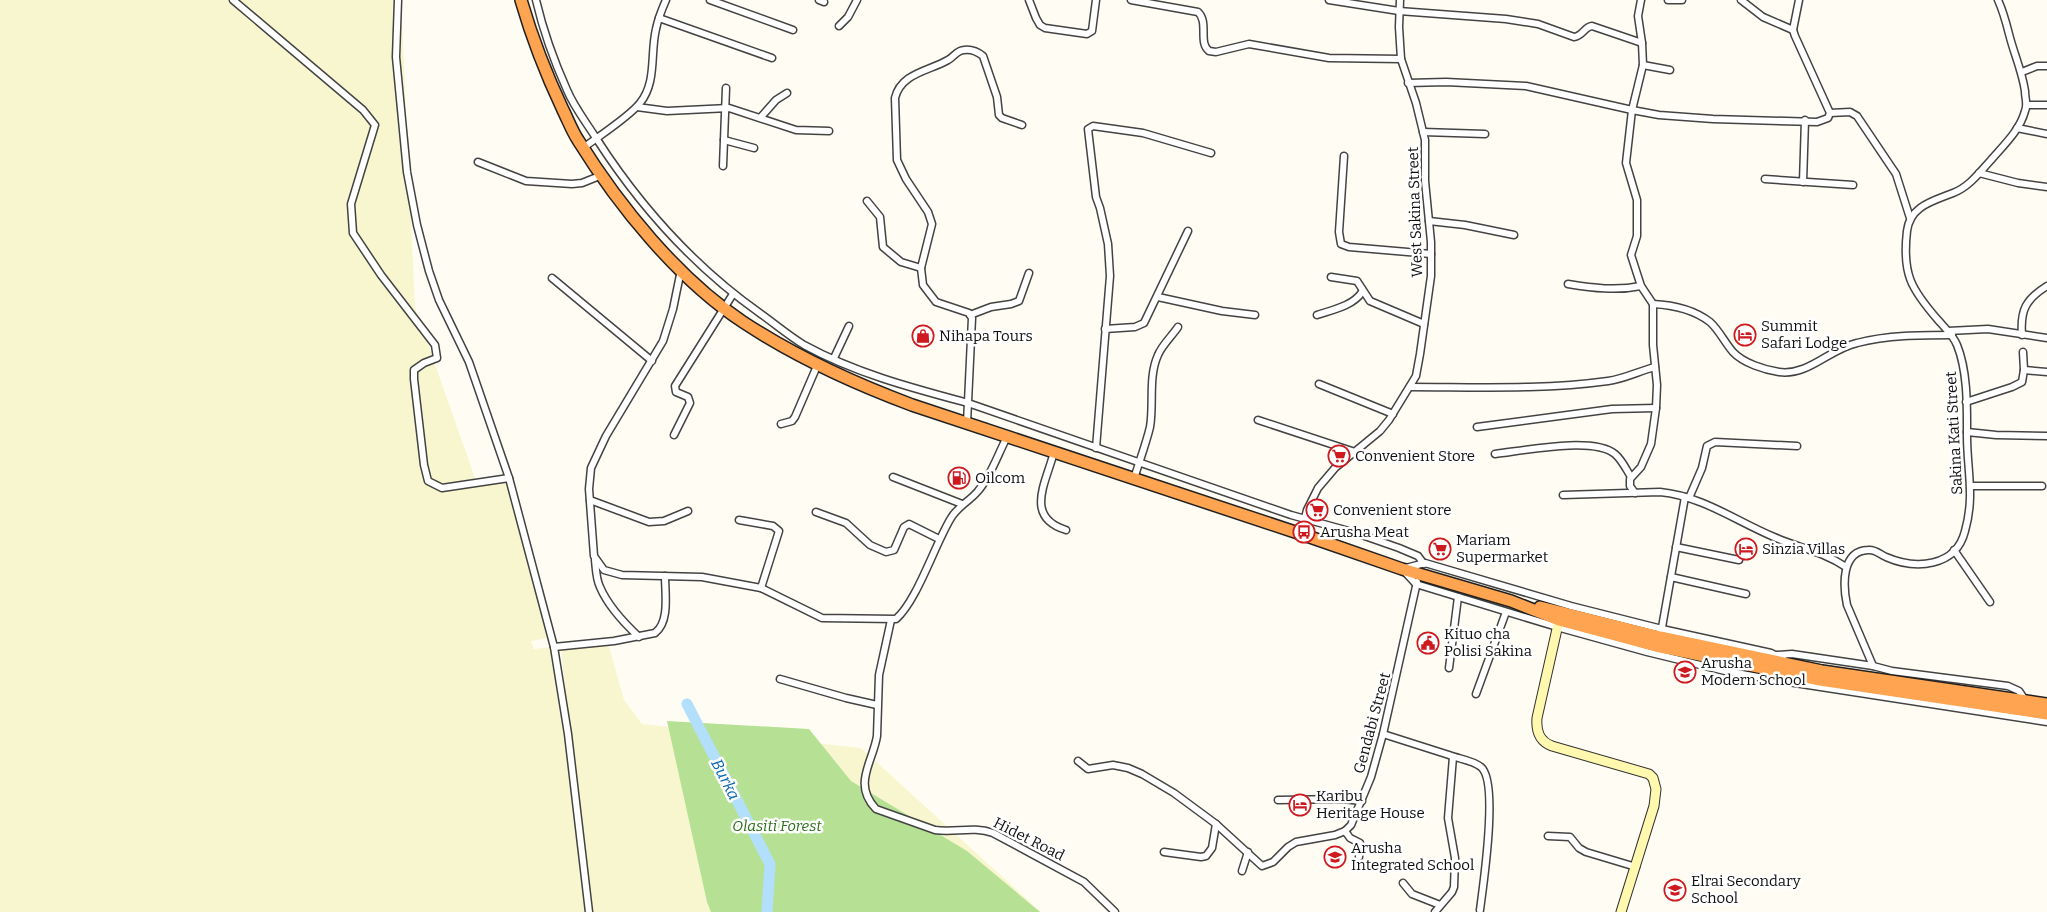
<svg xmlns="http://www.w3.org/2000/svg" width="2047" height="912" viewBox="0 0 2047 912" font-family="Bitter,serif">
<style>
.farmland{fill:#f8f6cf}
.forest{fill:#b6e195}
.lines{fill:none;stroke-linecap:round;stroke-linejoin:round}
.river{stroke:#b2dffc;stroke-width:11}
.street-casing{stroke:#434343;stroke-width:9}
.secondary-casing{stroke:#323232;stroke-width:11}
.highway-casing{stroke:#212121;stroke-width:14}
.street{stroke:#fff;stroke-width:6}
.secondary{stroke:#fff8ae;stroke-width:9}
.highway{stroke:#ffa451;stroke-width:11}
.labels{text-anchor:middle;stroke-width:5;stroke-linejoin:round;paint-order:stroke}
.street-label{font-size:15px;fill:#101010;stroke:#fff}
.poi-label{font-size:15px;fill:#101010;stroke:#fff;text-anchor:start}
.park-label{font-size:15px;font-style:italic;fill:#296f19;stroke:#fff}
.water-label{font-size:16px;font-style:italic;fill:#0c65af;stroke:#fff}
</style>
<rect width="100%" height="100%" fill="#fffdf3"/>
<path class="farmland" d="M0,0H401L415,307L477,484L508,481L547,638L531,641L534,649L551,647L560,715H568L561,650L608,643L624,700L642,724L861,748L1041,912H0Z"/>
<path class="forest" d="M667,721L809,729L851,781L967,851L1040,912H711L707,902Z"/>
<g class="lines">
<path class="river" d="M687,704L770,864L767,912"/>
<g class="street-casing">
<g id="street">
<path d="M233,0L363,110L375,125L351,204L353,233L381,275L435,345L437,358L424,363L414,370V379L424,465L428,481L442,488L509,478"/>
<path d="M398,0L396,57L407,172L417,225L429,271L439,300L469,362L509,478L554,647L568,734L589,912"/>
<path d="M536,0C543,30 554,61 567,90C574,107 586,122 596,138C641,208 693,266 761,314C775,324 789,336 804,345C855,373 912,388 968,403L1291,515L1356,533L1399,548L1418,556L1424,564"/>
<path d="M710,0L793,30"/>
<path d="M819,0L824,2"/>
<path d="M1029,0L1036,18L1040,25L1045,28L1087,34L1092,31L1096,0"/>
<path d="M1131,0L1198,12C1209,22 1198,43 1209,51L1216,52L1249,44L1329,58L1401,59"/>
<path d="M1329,0L1399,11L1506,19L1538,24L1574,37C1583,36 1584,27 1592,26L1642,43"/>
<path d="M1668,0H1682"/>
<path d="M1741,0L1763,17L1793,30"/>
<path d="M1998,0C2003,11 2006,22 2009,34C2014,54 2022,71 2025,91C2025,99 2028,104 2025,111C2020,130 2004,145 1991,160C1980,172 1969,187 1953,193C1933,201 1910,206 1907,231C1902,274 1911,289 1938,320C1945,328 1953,335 1957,345C1968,372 1967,408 1967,436C1967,470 1975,496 1965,531C1956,567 1916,570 1886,557C1880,555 1876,549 1868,550C1841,551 1843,586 1847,605L1873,666L1892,671L2008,686L2019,691L2025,700"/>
<path d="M659,18L772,58"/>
<path d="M839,26L848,17L857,0"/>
<path d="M1643,65L1670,70"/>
<path d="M2022,72L2037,66H2047"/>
<path d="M1408,83L1446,82L1526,86L1632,110L1659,115L1713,119L1817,122L1828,118L1830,113L1795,36L1793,30L1799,0"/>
<path d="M2027,105H2047"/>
<path d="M637,107L667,111L729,108L796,130L829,131"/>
<path d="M1830,113L1850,112L1857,116L1896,174L1910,218"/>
<path d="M761,117L776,100L787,93"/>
<path d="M2017,128L2047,134"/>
<path d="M1423,132L1485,134"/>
<path d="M724,140L754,148"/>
<path d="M583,148C599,136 629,117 640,103C657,82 650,54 656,29C658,19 662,9 666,0"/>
<path d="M1344,156L1339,232L1341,244L1349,247L1431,254"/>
<path d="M478,162L526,181L572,184L582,183L602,175"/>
<path d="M723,166L726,88"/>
<path d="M1979,173L2018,183L2047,187"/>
<path d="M1765,179L1853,185"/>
<path d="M1803,182L1805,120"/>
<path d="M867,201L880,217L883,247L901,262L921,268"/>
<path d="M1429,221L1465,225L1514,235"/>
<path d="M681,270L673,309L663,341L606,436L591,468L589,489L594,556L604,570L622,575L702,577L761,588L822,618L896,619C917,601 935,544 951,518C958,506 970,501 978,491C991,476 998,454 1007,437"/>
<path d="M1331,277L1357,281L1370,301L1424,324"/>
<path d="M552,278L652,361"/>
<path d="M1568,284C1593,288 1616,291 1641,286"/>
<path d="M1158,297L1222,311L1255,315"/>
<path d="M1653,304C1674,305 1693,309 1710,322C1719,330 1725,343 1733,352C1743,363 1765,370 1779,372C1809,376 1829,349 1857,343C1888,335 1920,335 1952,335"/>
<path d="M970,315L991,307L1011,304L1019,301L1029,273"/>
<path d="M1317,315C1332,310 1353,306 1362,292"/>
<path d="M1105,329L1135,327L1144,323L1188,231"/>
<path d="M1948,331L1988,329L2047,338"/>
<path d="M2022,335C2020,310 2026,299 2047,286"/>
<path d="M834,358L849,326"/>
<path d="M2024,370L2047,372"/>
<path d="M1319,384L1393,414"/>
<path d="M1410,387C1475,387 1543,390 1608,381C1624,379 1639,371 1655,367"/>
<path d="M1966,402L2012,387L2022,382L2024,370L2023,352"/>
<path d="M1258,420L1355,452"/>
<path d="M967,423L972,318L969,313L936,302L923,285L921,268L932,224L928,212L906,179L897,160L895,98C901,73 929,71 948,60C954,57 957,50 964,50C971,49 978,52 983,56L997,97L999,115L1002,118L1022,125"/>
<path d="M781,424L792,421L795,417L817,366"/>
<path d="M1477,427L1612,409L1656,408"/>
<path d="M1967,432L1996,435L2047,436"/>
<path d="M674,435L690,403L688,397L676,392L675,386L733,294"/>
<path d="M1096,448L1110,276L1108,244L1100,208L1096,197L1088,129L1093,126L1143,133L1211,153"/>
<path d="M1054,452C1046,483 1024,517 1066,530"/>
<path d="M1495,454C1522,451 1593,436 1615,454C1622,460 1626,469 1631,477"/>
<path d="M893,477L962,504"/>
<path d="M1134,479C1139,462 1146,444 1150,427C1154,404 1148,377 1158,355C1162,345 1172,336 1178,327"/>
<path d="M1971,486H2042"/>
<path d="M1635,493L1630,486V479L1641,467L1651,444L1656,408L1657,385L1653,345V304L1641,286L1631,255L1637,236V200L1626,163L1632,110L1643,65L1642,43L1638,16L1641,0"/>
<path d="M1563,495L1660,492C1702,496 1736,521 1774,537C1799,548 1822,551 1846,567"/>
<path d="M1689,498L1702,468L1707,446L1715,442L1797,446"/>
<path d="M590,500L649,522L664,521L688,511"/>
<path d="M816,512L846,523L870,545L886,552L894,550L904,527L909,524L939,539"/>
<path d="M739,520L773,526L779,531L761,588"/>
<path d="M1301,534L1307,510L1318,488L1335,468L1380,431L1389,420L1416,376L1420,354L1431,276V242L1425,181V140L1416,103L1401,59L1399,27L1400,0"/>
<path d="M1676,547L1739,560"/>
<path d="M1954,550L1990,602"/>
<path d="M595,560C596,569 596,579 600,587C608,606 624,623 639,637"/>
<path d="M1671,577L1746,594"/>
<path d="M891,620L879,675L877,736C873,762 852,784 876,809L935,830C955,833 973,826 993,833L1084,882L1115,912"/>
<path d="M1661,633L1685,497"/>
<path d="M554,647L614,641L655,633C670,622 665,593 665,576"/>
<path d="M1777,655L1792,654L1873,666"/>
<path d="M1783,659L1771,653L1662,629L1571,606L1425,563L1402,569L1416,584L1557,627L1647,652L1725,671L1775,680L2047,722"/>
<path d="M1449,668L1458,597"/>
<path d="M780,679L846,698L877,705"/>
<path d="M1476,694L1506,612"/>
<path d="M1383,734C1405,741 1427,748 1449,755C1459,759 1472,760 1481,767C1499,782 1483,886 1480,910"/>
<path d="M1078,761L1088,769L1113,765L1128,768L1142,774L1174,793L1216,824L1262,866L1273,862L1288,847L1296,842L1335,835L1345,831L1351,825L1371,777L1383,734L1417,582"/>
<path d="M1278,800L1342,799L1362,801"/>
<path d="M1345,831L1350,838L1360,843L1359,857"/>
<path d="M1548,836L1570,837L1579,848L1586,852L1636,867"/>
<path d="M1164,852L1201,857L1206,856L1212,848L1216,824"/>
<path d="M1242,871L1248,852"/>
<path d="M1403,883L1412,894L1440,905"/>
<path d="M1435,912L1452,892L1454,887L1455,858L1448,818L1453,757"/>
</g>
</g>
<g class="secondary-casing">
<path id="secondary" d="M1559,620L1537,718C1536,731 1539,741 1552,746L1649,774L1653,778L1656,789L1654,806L1621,912"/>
</g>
<g class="highway-casing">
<g id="highway">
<path d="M521,0C532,38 546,74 563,110C568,120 572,131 578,140C619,206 678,279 743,322C796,357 853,383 912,405L1307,536L1402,569L1511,601L1559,620L1656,646L1820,680L2047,714"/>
<path d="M1540,607L1660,637L1822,671L2047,704"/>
</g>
</g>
<use href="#street" class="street"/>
<use href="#secondary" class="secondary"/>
<use href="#highway" class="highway"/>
</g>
<defs>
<g id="hotel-ring" transform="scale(1.125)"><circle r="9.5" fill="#fff" stroke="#ce191e" stroke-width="1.5"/><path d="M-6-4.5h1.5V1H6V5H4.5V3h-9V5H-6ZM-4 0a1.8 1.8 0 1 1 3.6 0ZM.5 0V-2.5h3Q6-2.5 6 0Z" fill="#ce191e"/></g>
<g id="shop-ring" transform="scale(1.125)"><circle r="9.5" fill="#fff" stroke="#ce191e" stroke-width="1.5"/><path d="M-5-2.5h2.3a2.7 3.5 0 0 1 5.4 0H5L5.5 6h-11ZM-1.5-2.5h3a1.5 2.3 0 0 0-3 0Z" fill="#ce191e"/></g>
<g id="supermarket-ring" transform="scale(1.125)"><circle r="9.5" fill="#fff" stroke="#ce191e" stroke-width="1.5"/><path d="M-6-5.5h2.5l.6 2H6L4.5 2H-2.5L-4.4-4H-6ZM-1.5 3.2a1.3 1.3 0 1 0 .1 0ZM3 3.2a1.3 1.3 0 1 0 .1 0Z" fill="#ce191e"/></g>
<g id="fuel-ring" transform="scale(1.125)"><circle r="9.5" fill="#fff" stroke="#ce191e" stroke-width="1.5"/><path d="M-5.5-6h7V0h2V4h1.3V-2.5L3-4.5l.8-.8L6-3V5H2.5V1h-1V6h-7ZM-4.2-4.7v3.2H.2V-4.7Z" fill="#ce191e"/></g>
<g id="bus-ring" transform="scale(1.125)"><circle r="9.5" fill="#fff" stroke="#ce191e" stroke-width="1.5"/><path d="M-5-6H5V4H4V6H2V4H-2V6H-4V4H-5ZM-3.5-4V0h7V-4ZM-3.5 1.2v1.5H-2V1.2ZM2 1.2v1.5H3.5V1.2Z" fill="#ce191e"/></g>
<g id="civic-ring" transform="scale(1.125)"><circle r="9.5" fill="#fff" stroke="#ce191e" stroke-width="1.5"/><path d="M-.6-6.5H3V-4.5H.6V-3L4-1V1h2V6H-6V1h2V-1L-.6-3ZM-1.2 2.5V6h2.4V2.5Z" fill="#ce191e"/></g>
<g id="school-ring" transform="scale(1.125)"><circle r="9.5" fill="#fff" stroke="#ce191e" stroke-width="1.5"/><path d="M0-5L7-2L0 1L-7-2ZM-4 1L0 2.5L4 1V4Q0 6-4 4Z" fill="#ce191e"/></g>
</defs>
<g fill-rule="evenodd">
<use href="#hotel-ring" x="1745" y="335"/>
<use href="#shop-ring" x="923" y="336"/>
<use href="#supermarket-ring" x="1339" y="456"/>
<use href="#fuel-ring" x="959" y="478"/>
<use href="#supermarket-ring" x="1317" y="510"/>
<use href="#bus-ring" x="1304" y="532"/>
<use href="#supermarket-ring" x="1440" y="549"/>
<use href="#hotel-ring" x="1746" y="549"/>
<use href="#civic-ring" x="1428" y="643"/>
<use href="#school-ring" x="1685" y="672"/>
<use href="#hotel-ring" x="1300" y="805"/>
<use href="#school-ring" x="1335" y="857"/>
<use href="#school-ring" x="1675" y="890"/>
</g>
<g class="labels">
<g class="street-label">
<text transform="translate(1415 212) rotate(-92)" y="5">West Sakina Street</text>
<text transform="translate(1954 433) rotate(-93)" y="5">Sakina Kati Street</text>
<text transform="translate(1372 723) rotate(-75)" y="5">Gendabi Street</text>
<text transform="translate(1029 839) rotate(27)" y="5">Hidet Road</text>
</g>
<g class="poi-label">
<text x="1761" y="331">Summit<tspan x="1761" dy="17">Safari Lodge</tspan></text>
<text x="939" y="341">Nihapa Tours</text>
<text x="1355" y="461">Convenient Store</text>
<text x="975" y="483">Oilcom</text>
<text x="1333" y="515">Convenient store</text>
<text x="1320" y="537">Arusha Meat</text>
<text x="1456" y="545">Mariam<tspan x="1456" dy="17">Supermarket</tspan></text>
<text x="1762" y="554">Sinzia Villas</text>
<text x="1444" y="639">Kituo cha<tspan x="1444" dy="17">Polisi Sakina</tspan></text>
<text x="1701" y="668">Arusha<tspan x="1701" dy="17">Modern School</tspan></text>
<text x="1316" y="801">Karibu<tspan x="1316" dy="17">Heritage House</tspan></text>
<text x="1351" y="853">Arusha<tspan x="1351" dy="17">Integrated School</tspan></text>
<text x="1691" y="886">Elrai Secondary<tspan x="1691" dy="17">School</tspan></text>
</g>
<g class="park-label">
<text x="777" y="831">Olasiti Forest</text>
</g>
<g class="water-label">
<text transform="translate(726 779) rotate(63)" y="6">Burka</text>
</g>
</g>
</svg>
